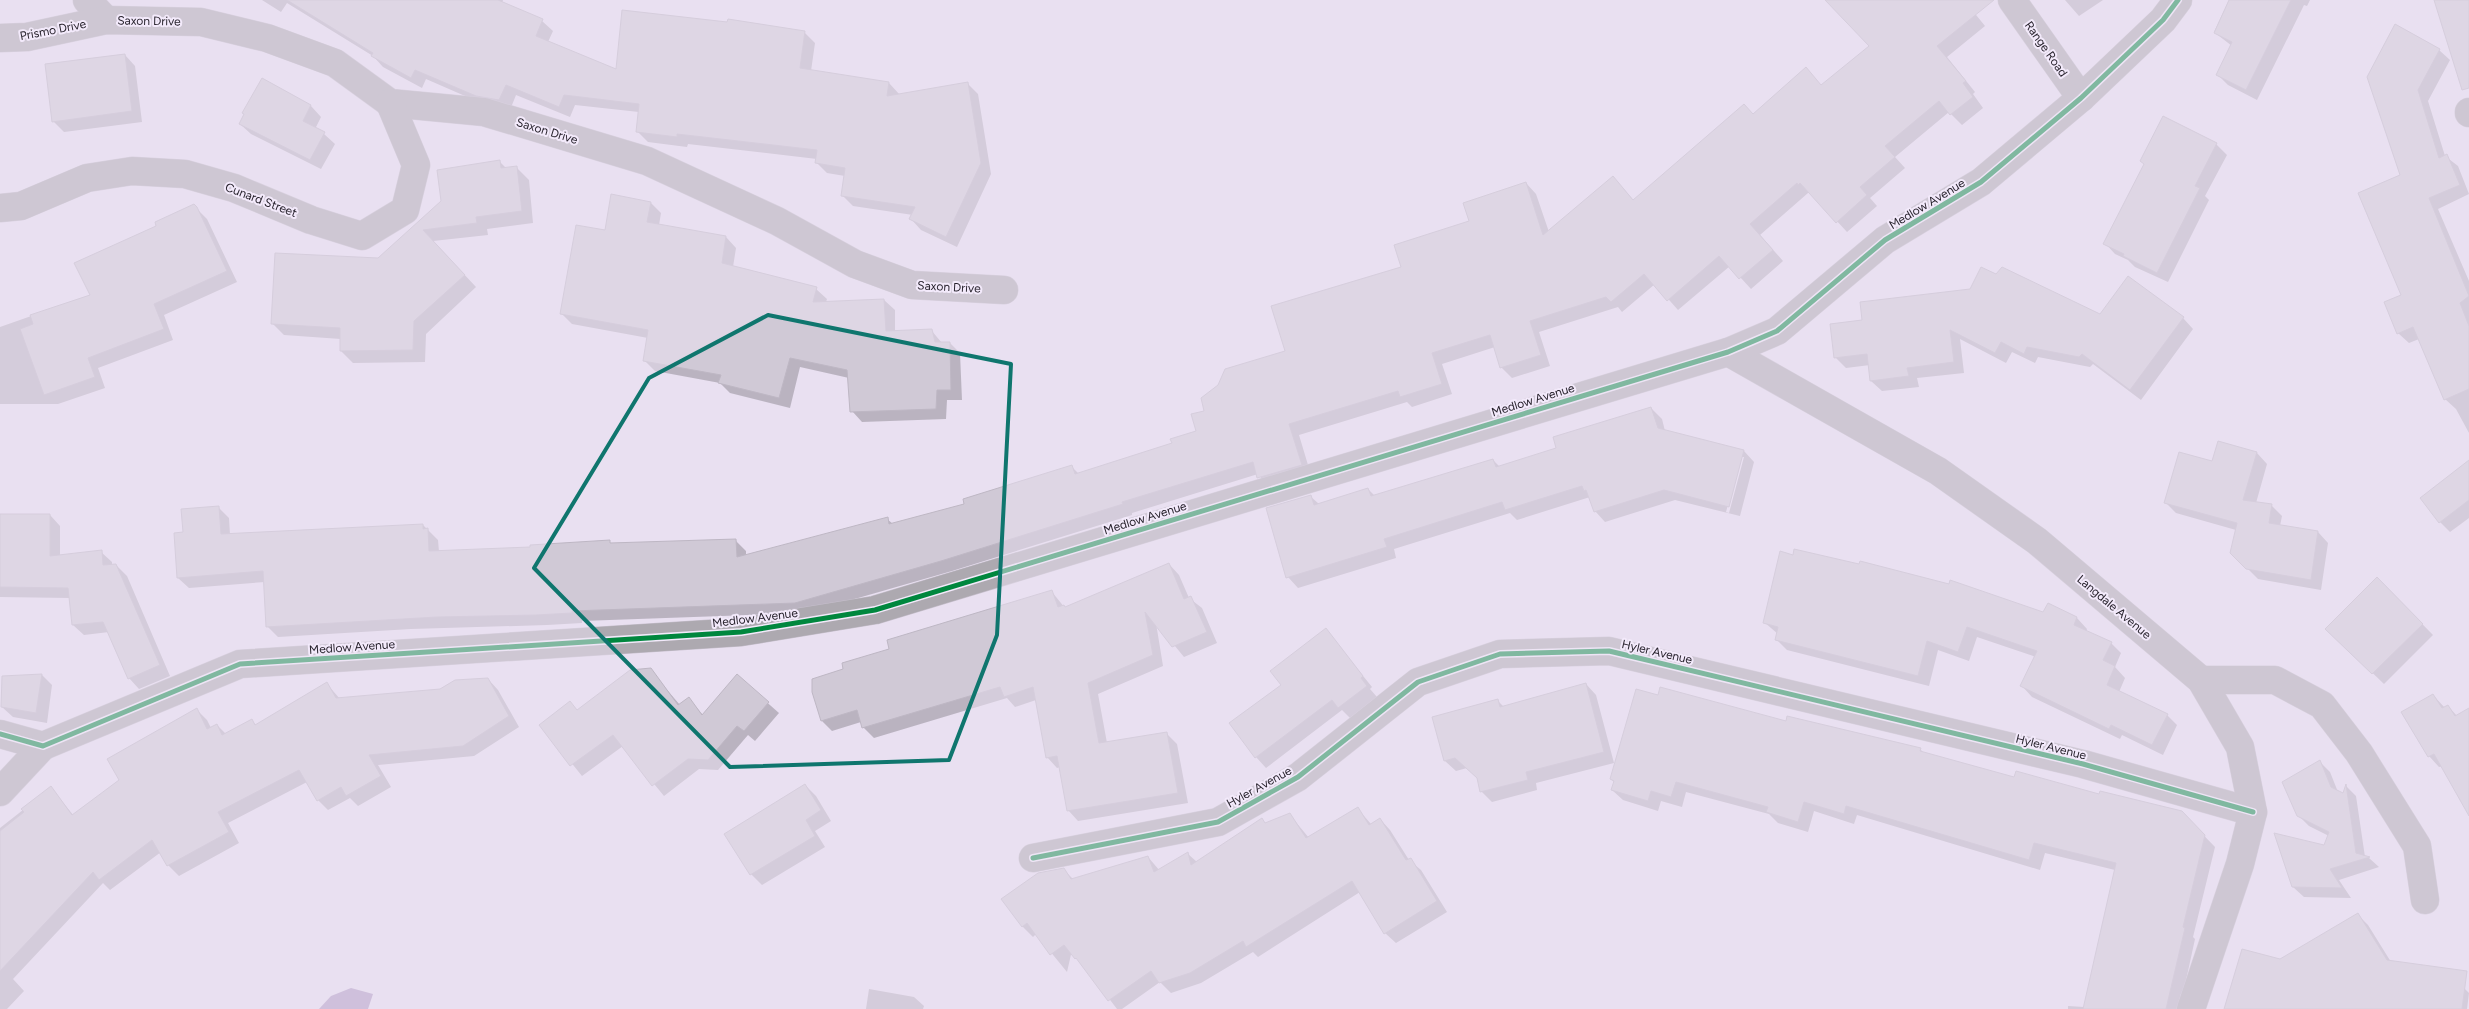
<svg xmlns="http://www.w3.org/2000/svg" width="2469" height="1009" viewBox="0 0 2469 1009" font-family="Figtree,sans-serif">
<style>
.water{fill:#b09ac3}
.shadow{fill:#0003;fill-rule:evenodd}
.building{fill:#d0c9d6;stroke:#beb7c4}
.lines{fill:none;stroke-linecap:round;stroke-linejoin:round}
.minor-casing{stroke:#c6bfcc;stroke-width:29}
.minor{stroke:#ada9b0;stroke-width:28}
.cycleway-casing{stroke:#f3eafb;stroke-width:8}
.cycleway{stroke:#00873e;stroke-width:5}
.marked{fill:none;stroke:#0f766e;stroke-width:4;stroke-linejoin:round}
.labels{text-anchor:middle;stroke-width:4;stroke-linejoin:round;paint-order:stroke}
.street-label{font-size:12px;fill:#27222c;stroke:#f3eafb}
</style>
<rect width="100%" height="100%" fill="#e9e0f1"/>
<path class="water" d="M351,988L373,994L368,1009H319L331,996Z"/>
<g class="shadow">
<path d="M262,0H503L502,3L542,21L553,31L548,42L617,71L804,32L815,43L811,71L889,83L900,95L968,84L978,94L991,174L957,247L921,230L911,219L913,215L853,206L842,195L845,176L827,173L817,163V159L688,144L687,147L648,142L637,131L639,112L575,105L570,117L516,95L510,110L488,106L426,79L422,88L383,67L373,56L287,3L281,12Z"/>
<path d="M1927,0H1964L1985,26L1947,57L1975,92L1973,94L1983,108L1962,125L1949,112L1895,157L1905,168L1870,198L1877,206L1847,232L1811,193H1808L1760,235L1783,261L1751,289L1730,266L1678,310L1655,284L1622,312L1618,307L1539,332L1550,366L1512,378L1501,367L1495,347L1442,364L1452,394L1412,407L1407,402L1299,435L1311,475L1269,488L1258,474L1132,513V515L952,571L806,613L582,621V623L547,625L411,629L278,637L267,626L265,582L189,588L178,578L184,534L218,507L229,518L230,535L423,525L438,540L439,552L532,548L609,541L612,545L735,540L746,551V556L887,519L893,524L966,505L1072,467L1079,474L1173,444L1197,432L1206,412L1286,352L1402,267L1526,183L1536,194L1549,232L1623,188L1634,201L1753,115L1793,109Z"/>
<path d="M2065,0H2103L2079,16Z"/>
<path d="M2229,0H2310L2307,6L2304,5L2257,100L2228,85L2218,75L2232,46L2214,32Z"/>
<path d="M2439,50L2450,60L2428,101L2445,156L2458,166L2469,194L2438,209L2469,281V433L2456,409L2445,399L2419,339L2409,343L2398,333L2403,295L2401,176L2368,77Z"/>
<path d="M125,55L135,66L142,122L64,132L53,121Z"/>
<path d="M262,79L311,106L321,117L315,129L324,134L335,144L321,169L251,134L240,124Z"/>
<path d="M2216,144L2227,155L2205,196L2209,200L2168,282L2135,267L2128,260L2115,254L2105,243Z"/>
<path d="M499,161L507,169L517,168L529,180L533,223L487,229L488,235L433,241L476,287L426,334L425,362L353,363L341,351V339L284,335L272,323L379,260Z"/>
<path d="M651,203L661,213L659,225L726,237L736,248L733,267L816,289L827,299L826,302L884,300L895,310V332L931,330L942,343H950L960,353L962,400H947L946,419L862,422L852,411L849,378L800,367L790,408L730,393L720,383L655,371L644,360L648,338L572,324L561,313L606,232Z"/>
<path d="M196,208L207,219L237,282L164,315L173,340L98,368L105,388L58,404H0V327L91,295Z"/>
<path d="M2100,316L2183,318L2193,329L2141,400L2093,364L2090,367L2038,357L2035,363L2012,352L2006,363L1960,339L1964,373L1917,378L1919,387L1882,391L1871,381L1870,365L1846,368L1836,358L1831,325Z"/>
<path d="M1651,408L1662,419L1665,431L1744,451L1754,462L1740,516L1675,500L1605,522L1595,511L1590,497L1517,520L1510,513L1394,549L1396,558L1298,588L1288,577L1310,496L1319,504L1368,489L1375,496L1493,460L1500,467L1558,449ZM1741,457H1744L1729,513L1726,512Z"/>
<path d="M2219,442L2257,453L2267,464L2256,503L2272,506L2282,516L2280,526L2318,532L2328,543L2321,590L2258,579L2232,553L2236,530L2176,513L2165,502L2213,463Z"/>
<path d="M2469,462V518L2450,532L2440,522Z"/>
<path d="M50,515L60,526V556L101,552L112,562V566L116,565L127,576L170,676L139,689L129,678L109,632L84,635L73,625L70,598L0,597V516Z"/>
<path d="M1169,564L1179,575L1189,598L1202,608L1217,643L1184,657L1156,623L1163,666L1098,694L1107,743L1166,733L1177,744L1188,803L1078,821L1068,810L1060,767L1057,768L1047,757L1036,700L1015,707L1007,698L874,738L863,727L861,722L832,731L822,721L845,670L891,650L1052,592L1065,608Z"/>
<path d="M2377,578L2433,635L2384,684L2327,629Z"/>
<path d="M2048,605L2077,618L2087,629L2086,632L2111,643L2121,653L2115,667L2125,678L2119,692L2167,715L2177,725L2163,755L2122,735L2120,739L2032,697L2022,686L2036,657L1977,637L1969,661L1938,650L1929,686L1787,650L1777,640L1778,634L1764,622L2044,613Z"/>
<path d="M1326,630L1372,687L1370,689L1377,697L1350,718L1342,710L1266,768L1256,757L1283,685Z"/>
<path d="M650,670L680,705L689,699L703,715L737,676L779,713L755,741L748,735L718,770L699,769L664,796L623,746L582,776L541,725L570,703L578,711Z"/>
<path d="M42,675L52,685L47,723L13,717L2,707Z"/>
<path d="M488,679L498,690L519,727L474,756L378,765L391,787L358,806L350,798L328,810L318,800L307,782L228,823L239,843L179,876L168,865L161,852L110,890L103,883L13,979L24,991L7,1009H0V828L51,788L74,816L120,781L197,710L207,720L211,728L217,725L226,734L252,721L256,725L327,684L340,699L440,690Z"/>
<path d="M1586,684L1596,695L1614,763L1536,783L1537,790L1492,802L1481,791L1478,779L1467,768L1456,771L1445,761L1434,718L1497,700L1504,707Z"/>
<path d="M2433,695L2445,708L2448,706L2457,716L2469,709V760L2439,767L2429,756Z"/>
<path d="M1787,722L1920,749L1925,754L2015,779L2181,812L2215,847L2193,937L2195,939L2183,994H2181L2177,1009H2068V1006L2084,1007L2115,870L2045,853L2040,870L1857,815L1854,824L1814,811L1808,832L1778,823L1769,814L1686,792L1682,807L1661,801L1658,811L1623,800L1612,790L1615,783L1611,779Z"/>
<path d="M2320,762L2330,772L2338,792L2344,795L2347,787L2356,796L2365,857L2369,858L2379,867L2339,880L2351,898L2304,897L2293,887L2325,847L2329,836L2309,826L2298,815Z"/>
<path d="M805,785L816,796L831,821L815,831L825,847L762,885L751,874L726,834Z"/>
<path d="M1357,808L1371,824L1380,819L1390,830L1409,860L1421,870L1447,912L1396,943L1385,933L1360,892L1258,957L1253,952L1201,983L1171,993L1160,982L1122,1009H1117L1072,950L1067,972L1036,934L1033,937L1023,927L1003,899L1063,869L1073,879L1148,857L1160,871L1188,854L1197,862L1262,820L1266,824L1290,815L1309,838Z"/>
<path d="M2358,915L2368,925L2391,962L2464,988L2469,993L2467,1009H2239L2280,960Z"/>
<path d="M869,989L914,997L924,1006L923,1009H866Z"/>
</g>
<g class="building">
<path d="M287,0H498L543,19L536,36L616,69L622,10L727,22L728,19L805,31L800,68L889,82L887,96L968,82L981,163L946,237L909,219L915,207L841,196L845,168L815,163L817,150L677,134V137L636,132L639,104L564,95L559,107L506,85L499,100L476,96L415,70L411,78L371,56L373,53Z"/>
<path d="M1825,0H1994L1937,46L1966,81L1963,83L1973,97L1950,115L1939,101L1885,146L1895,157L1860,187L1867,195L1836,223L1800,183L1798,185L1797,183L1750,224L1773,250L1739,279L1719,256L1667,301L1644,274L1611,302L1606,297L1530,321L1541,355L1500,368L1490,335L1432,353L1442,384L1400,397L1398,391L1289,424L1302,465L1257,478L1253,462L1122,502L1123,504L941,561L795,603L572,611V613L536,615L437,617L266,627L263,571L177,578L174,533L183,532L181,509L219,506L221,534L423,524V529L428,528L429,551L530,547V545L610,540V543L736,539L737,557L888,517L889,524L964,504L963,499L1072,465L1075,474L1172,443L1170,439L1196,431L1191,414L1204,411L1201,398L1218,385L1225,369L1285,351L1271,306L1401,267L1394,245L1469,221L1463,203L1526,182L1543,235L1613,176L1633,200L1744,104L1753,114L1806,67L1821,85L1869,46Z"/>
<path d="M2229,0H2291L2246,90L2216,75L2232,42L2214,33Z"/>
<path d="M2434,0H2469V88L2462,90Z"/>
<path d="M2395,24L2440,49L2418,90L2439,158L2447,154L2460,185L2429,198L2469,296L2460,303L2469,326V389L2444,400L2413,327L2397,334L2384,302L2401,295L2358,193L2400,175L2367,77Z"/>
<path d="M125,54L132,111L52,122L45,64Z"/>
<path d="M262,78L311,105L303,121L325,132L310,160L239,124L244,114L242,113Z"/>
<path d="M2163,116L2217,143L2195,186L2200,188L2157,273L2123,256L2124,254L2103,244L2144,164L2140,161Z"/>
<path d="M500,160L501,168L517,166L522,211L476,217L477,223L423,230L465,275L414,321L413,350L340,351V328L271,324L275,253L378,258L441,201L437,170Z"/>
<path d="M611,194L651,202L647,222L726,236L722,263L817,287L813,302L884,299L886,331L932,329L935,342H950L951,390H937L936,409L850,412L847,370L790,358L779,398L718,383L721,375L643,361L648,330L560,314L576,225L605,230Z"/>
<path d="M194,204L197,207L227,271L154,304L164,329L88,358L95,377L44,395L20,329L33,324L30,315L90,295L74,263L156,226L155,222Z"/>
<path d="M1981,267L1996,274L2002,267L2100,314L2128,276L2184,317L2130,390L2082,354L2079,357L2027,347L2024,354L2001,342L1995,353L1950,330L1954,362L1907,368L1909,376L1870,381L1867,354L1834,358L1830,324L1862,320L1860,302L1970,289Z"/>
<path d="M1651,407L1658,428L1744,450L1729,507L1664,490L1594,512L1586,490L1584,491L1582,486L1505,510L1502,502L1384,539L1387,547L1286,578L1266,508L1311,495L1314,505L1368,488L1371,496L1493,459L1496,467L1556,448L1553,437Z"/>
<path d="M2218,441L2257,452L2243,500L2272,504L2269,523L2318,531L2311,580L2246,569L2230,553L2237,523L2164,503L2179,452L2212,461Z"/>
<path d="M2469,460V500L2439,523L2420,498Z"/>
<path d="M0,514H50V556L102,550L103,565L116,564L160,665L128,679L103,622L72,625L68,588L0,587Z"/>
<path d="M1794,549L1859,564L1860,561L1949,584L1950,580L2043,612L2048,603L2077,617L2074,625L2112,642L2103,660L2115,666L2107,685L2168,714L2152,745L2111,725L2109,729L2020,686L2037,651L1967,627L1958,652L1927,641L1918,676L1775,640L1778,627L1763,623L1780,551L1793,555Z"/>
<path d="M1169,563L1184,599L1191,596L1207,632L1172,647L1145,612L1153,655L1088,683L1099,743L1167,732L1178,793L1067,811L1057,756L1046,758L1033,687L1004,697L1000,687L862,728L857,710L821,721L812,692V679L843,669L842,663L889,649L887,640L1052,590L1058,607L1064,605L1065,607Z"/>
<path d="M2377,577L2423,624L2372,674L2325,629Z"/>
<path d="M1326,628L1363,676L1361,678L1367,686L1338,708L1332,700L1255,758L1229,723L1281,685L1270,671Z"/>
<path d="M651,668L678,705L689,697L702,715L737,674L769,702L744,731L737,726L708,760L688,759L652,786L613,735L570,766L539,725L570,701L577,710L630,670Z"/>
<path d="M42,674L36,713L1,707L2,676Z"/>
<path d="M488,678L509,716L463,746L369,755L381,776L346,796L341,787L317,801L299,770L218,812L229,832L167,866L152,840L99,880L93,872L0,971V831L24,812L21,809L51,786L72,815L119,780L107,759L197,708L207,729L217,724L222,735L252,719L255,725L327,682L336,698L440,689L455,680Z"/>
<path d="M1586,683L1604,752L1526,772L1528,780L1480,792L1477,778L1455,758L1444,761L1432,717L1498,699L1500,707Z"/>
<path d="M1660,687L1786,721L1787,716L1921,748L1920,751L2014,777L2016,771L2099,794L2100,791L2182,811L2205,835L2183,927L2185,928L2166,1009H2083L2116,863L2034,843L2029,860L1846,806L1844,814L1804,802L1798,822L1766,812L1768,807L1676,782L1671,797L1651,791L1648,801L1611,790L1614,781L1610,779L1636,689L1658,695Z"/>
<path d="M2433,694L2442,708L2448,705L2455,716L2469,708V816L2434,754L2428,757L2401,712Z"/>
<path d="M2320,760L2331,787L2343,793L2346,784L2356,853L2370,857L2330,869L2342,888L2292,887L2274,833L2324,845L2329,832L2297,816L2282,782Z"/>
<path d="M805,784L821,810L806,820L815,836L750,875L724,834Z"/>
<path d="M1358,807L1369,825L1380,818L1406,860L1411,858L1437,901L1384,934L1352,881L1246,947L1243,941L1190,973L1159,983L1151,971L1108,1001L1076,958L1075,959L1064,945L1050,955L1027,923L1022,927L1001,899L1038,873L1064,868L1071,879L1148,856L1154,872L1188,852L1191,865L1262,818L1265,823L1290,813L1306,838Z"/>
<path d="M2358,913L2387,960L2467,971L2462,1009H2224L2242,949L2280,959Z"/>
</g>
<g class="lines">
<g class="minor-casing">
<g id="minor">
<path d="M87,0L106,20"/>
<path d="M2012,0L2081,98"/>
<path d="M0,38L27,37L106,20L201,22L267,38L335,63L390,103L484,112L647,161L777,221L855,264L912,285L1004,290"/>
<path d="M2469,112V113"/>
<path d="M0,208L21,206L87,178L132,171L185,174L234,188L311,220L362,236L405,210L416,165L390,103"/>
<path d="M1728,352L1938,471L2037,541L2201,680L2240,747L2253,812L2240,864L2191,1009"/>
<path d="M2201,680H2275L2322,705L2359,753L2417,846L2425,900"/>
<path d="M0,734L43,746L240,664L741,632L875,610L1728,352L1777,331L1885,240L1981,182L2081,98L2163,20L2178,0"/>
<path d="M0,792L43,746"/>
<path d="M1033,858L1218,822L1298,777L1418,682L1500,654L1609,651L2083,764L2253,812"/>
</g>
</g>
<use href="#minor" class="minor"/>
<g class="cycleway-casing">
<g id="cycleway">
<path d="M0,734L43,746L240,664L741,632L875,610L1728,352L1777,331L1885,240L1981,182L2081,98L2163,20L2178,0"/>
<path d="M1033,858L1218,822L1298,777L1418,682L1500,654L1609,651L2083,764L2253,812"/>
</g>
</g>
<use href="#cycleway" class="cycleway"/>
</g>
<path d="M0 0H2469V1009H0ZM768,315L1011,364L997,635L949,760L730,767L534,568L649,378Z" fill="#e9e0f1" fill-opacity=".55" fill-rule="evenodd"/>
<path class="marked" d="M768,315L1011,364L997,635L949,760L730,767L534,568L649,378Z"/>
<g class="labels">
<g class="street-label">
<text transform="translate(149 21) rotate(1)" y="4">Saxon Drive</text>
<text transform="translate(53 30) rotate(-11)" y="4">Prismo Drive</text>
<text transform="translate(2046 49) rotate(55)" y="4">Range Road</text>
<text transform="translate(547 131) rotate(17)" y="4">Saxon Drive</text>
<text transform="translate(261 200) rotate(21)" y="4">Cunard Street</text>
<text transform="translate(1927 204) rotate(-31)" y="4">Medlow Avenue</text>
<text transform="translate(949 287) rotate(3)" y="4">Saxon Drive</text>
<text transform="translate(1533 400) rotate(-17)" y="4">Medlow Avenue</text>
<text transform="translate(1145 518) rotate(-17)" y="4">Medlow Avenue</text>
<text transform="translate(2114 607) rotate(40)" y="4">Langdale Avenue</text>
<text transform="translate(755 618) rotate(-7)" y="4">Medlow Avenue</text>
<text transform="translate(352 647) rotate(-4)" y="4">Medlow Avenue</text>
<text transform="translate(1657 652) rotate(13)" y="4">Hyler Avenue</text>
<text transform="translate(2051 747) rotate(14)" y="4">Hyler Avenue</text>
<text transform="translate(1259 787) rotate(-29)" y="4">Hyler Avenue</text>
</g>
</g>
</svg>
